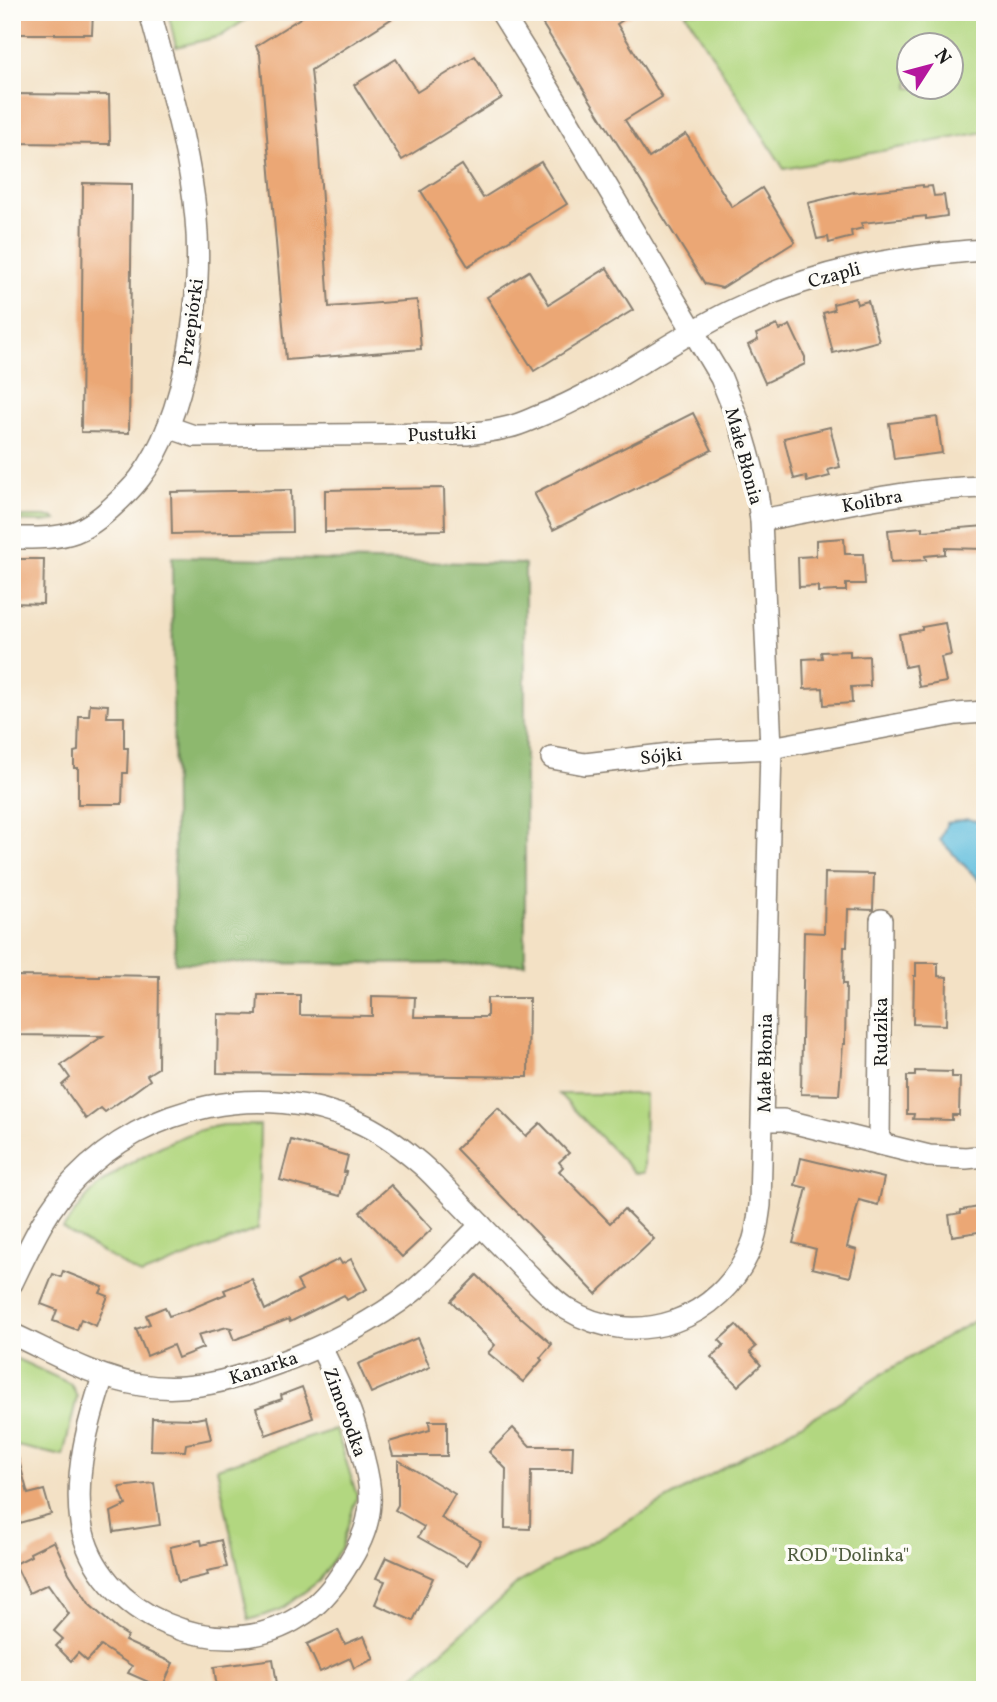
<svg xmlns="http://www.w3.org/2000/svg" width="997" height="1702" viewBox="0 0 997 1702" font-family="Vollkorn,serif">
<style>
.green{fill:#b2d780;stroke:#677a4e;stroke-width:2;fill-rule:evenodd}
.forest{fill:#8db86e;stroke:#546a45;stroke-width:2}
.water{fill:#5fbddd;stroke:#3e6c7c;stroke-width:2}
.building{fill:#eba775}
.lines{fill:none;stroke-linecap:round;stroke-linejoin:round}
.street-casing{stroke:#887e70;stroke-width:24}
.street{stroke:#fff;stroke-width:21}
.labels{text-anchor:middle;stroke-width:7;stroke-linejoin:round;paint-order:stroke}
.street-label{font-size:19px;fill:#1c1c1c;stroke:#fdfcf7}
.park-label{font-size:19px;fill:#505d3f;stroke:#fdfcf7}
</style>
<rect width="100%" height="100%" fill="#fdfcf7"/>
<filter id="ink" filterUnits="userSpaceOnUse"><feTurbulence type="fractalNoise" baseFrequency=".0143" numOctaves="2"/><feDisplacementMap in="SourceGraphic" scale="14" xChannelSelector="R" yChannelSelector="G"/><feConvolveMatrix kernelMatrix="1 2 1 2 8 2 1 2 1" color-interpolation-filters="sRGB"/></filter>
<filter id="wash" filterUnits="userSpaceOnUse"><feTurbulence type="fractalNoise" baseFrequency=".00686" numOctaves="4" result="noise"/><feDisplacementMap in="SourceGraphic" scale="28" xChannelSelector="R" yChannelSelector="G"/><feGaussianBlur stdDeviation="1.57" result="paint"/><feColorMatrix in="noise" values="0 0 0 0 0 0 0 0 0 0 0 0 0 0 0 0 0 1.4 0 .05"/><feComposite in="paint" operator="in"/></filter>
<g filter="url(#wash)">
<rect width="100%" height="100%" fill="#f3e1c5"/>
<g class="green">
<path d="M168,12H257L221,36L176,47Z"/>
<path d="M685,12H985V132L784,169ZM909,46H951V88H909Z"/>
<path d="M12,517H53L56,520L43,522L12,521Z"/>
<path d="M559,1094H645L644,1173H635Z"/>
<path d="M260,1125L258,1229L141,1275L63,1229C73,1214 84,1199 97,1187C127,1162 179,1133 217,1126C231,1123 247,1126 260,1125Z"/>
<path d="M985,1315V1690H398L518,1583L828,1409L885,1372Z"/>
<path d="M15,1358L71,1384L77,1397L63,1456L12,1445V1359Z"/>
<path d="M336,1429L357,1496L341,1548L319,1581L280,1610L249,1620L217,1468Z"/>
</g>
<path class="forest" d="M172,557L525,564V964L175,963Z"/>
<path class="water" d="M968,819L985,823V887L940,840L947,823Z"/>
<g id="blocks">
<g class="building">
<path d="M12,12H93L92,34H12Z"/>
<path d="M310,12H402L311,70L318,139L329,307L417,300L421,349L286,360L260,54L256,46Z"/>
<path d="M535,12H635L617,24L662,97L625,120L649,158L686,134L732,207L762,188L795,242L722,288L705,284Z"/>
<path d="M475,56L502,98L402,160L354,85L396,59L417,92Z"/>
<path d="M12,94L109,95L110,144L12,143Z"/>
<path d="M541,162L567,204L468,266L421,191L462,165L483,198Z"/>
<path d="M83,183L132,184L129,433L81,432Z"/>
<path d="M923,185V187L932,186L934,196L944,195L947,216L926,219V216L861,223L863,228L851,231L852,237L829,243L828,237L817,239L808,203L854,192V193Z"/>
<path d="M607,268L633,310L534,371L487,297L529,271L549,304Z"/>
<path d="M855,298L857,304L868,301L879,341L833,353L823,313L834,310L833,304Z"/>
<path d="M777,325L780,330L790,325L805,357V364L765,383L748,345L758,340L756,334Z"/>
<path d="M693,413L712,450L553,530L534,493Z"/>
<path d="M937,417L942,453L894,459L889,423Z"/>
<path d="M830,427L840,467L828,470L830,476L807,482L806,476L794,479L784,438Z"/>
<path d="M444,488L445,530L325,532V490Z"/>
<path d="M291,490L292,532L172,534L171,492Z"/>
<path d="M985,526V549L945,548V554L925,556L926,560L891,562L888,530L923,527V531Z"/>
<path d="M844,538L845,554H863L865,584H846V591H836L818,592V586L799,587L798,557L816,556V540Z"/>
<path d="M12,559H44L43,604L12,603Z"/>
<path d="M945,623L951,655L941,657L946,682L919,687L915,665L905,667L899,634L922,630V627Z"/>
<path d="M850,651V657L869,656L870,686L851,687L852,703L824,705L823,688L804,689L803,659L822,658L821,652Z"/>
<path d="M90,704L108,705L107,717H124V748H128L127,773H123L122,804H78V768H74V752L78,751L79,716H89Z"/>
<path d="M825,873L874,874L873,910L848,909L847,947H844L843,984H846L845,1044H843L839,1095L801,1094L804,932L824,933Z"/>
<path d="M916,963H938V976L947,977L946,1025L913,1024L914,976H916Z"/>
<path d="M100,975L159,976L158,1068L147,1075L150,1080L135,1091L105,1112L101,1108L86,1119L62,1085L70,1078L61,1065L103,1036L12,1035V976L100,977Z"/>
<path d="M258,995H300V1015L372,1016V996L415,997L414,1017H487V998H529L528,1077L217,1073L218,1014L257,1015Z"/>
<path d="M915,1071L952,1072V1077H960L959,1115H952V1120L913,1119L914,1114H907V1076H915Z"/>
<path d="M498,1108L526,1136L540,1123L569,1153L559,1162L563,1167L559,1171L610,1223L624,1209L654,1239L596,1294L456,1149Z"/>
<path d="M291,1140L348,1156L344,1172H346L340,1196L280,1180Z"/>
<path d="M801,1158L884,1178L878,1205L859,1200L847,1247L857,1250L850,1277L812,1268L816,1249L793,1243L807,1188L795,1185Z"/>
<path d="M391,1185L432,1229L402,1257L360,1212Z"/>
<path d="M985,1206V1231L952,1236L949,1215L961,1213V1210Z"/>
<path d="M339,1259L342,1264L351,1259L367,1289L347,1300L344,1295L290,1322L289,1319L234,1340L230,1330L232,1328L227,1327L198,1335L203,1348L178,1358L173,1345L147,1356L136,1329L150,1324L146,1315L165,1307L169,1316L188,1310L226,1294L224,1290L252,1279L265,1310L302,1290L297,1281Z"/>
<path d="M63,1271L103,1287L100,1293L108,1296L96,1326L81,1319L77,1330L64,1325L53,1321L57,1310L41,1304L53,1274L61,1277Z"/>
<path d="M477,1275L521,1319L522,1318L552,1344L540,1358L542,1360L523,1382L488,1353L495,1345L451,1301Z"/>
<path d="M736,1325L756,1347L750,1352L761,1365L738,1386L711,1357L724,1345L719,1340Z"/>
<path d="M417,1338L430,1367L371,1393L358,1364Z"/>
<path d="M302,1387L313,1418L266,1435L256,1408L282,1399L281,1395Z"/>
<path d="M206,1417L211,1439L186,1444L185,1451L151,1450L152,1418L196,1419Z"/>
<path d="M429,1421H447V1456H393L389,1442L430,1430Z"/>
<path d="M513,1428L530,1446H573L572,1471H531L530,1529L505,1528L506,1469L489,1452Z"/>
<path d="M18,1457L28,1494L44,1490L51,1514L12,1525V1458Z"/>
<path d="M398,1460L455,1494L441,1518L481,1541L467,1565L418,1537L424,1527L395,1510L398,1505Z"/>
<path d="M154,1483L160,1525L114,1532L111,1512L126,1505L119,1487Z"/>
<path d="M201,1540L202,1545L221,1540L227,1567L207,1571L208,1575L178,1582L170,1547Z"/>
<path d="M54,1541L69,1573L90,1605L117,1629L128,1636L125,1641L173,1663L162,1688L128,1673L132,1666L101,1646L87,1661L78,1653L71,1661L56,1646L63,1639L54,1631L69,1614L48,1584L29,1593L15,1564L31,1556L30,1553Z"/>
<path d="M386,1557L433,1578L413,1621L375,1604L385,1581L376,1578Z"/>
<path d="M338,1630L345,1644L364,1636L374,1659L354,1668L350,1658L320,1672L307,1644Z"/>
<path d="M273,1659L278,1690H241L239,1687L217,1689L214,1667Z"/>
</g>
</g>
</g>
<g filter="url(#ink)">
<use href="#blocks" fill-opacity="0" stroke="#887e70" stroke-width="2"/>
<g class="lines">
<g class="street-casing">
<g id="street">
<path d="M168,427L194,436L467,434C481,432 495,431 509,427C519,425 529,420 539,416C607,390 664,344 729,312C813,271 893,256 985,250"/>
<path d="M761,520C835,507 909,488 985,487"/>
<path d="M12,538C33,538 56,539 75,532C88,527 100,518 110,509C121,499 131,490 140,478C187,417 203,294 196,219C190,149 168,80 150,12"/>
<path d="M552,758L585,764L688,752L771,748L956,714L985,712"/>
<path d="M763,1120H783L929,1156L966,1158L985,1156"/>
<path d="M879,1144L881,920"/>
<path d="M12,1283C30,1246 46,1209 75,1179C148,1104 262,1080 358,1122C379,1131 399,1146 416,1160C429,1170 439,1182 450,1193C475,1219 499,1244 524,1270C537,1283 551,1299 567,1309C636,1351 721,1321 751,1247C757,1234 758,1219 760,1205L771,748L761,520L755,478L748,452L740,425L721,378L549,89L501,12"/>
<path d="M12,1334C54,1353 94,1378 141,1385C188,1393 232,1380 276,1364C325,1346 371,1324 412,1292C437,1272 458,1247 481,1225"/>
<path d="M103,1377C88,1423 74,1473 81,1523C96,1616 221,1668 299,1617C319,1605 334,1587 346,1567C358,1549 369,1525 370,1503C371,1487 367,1471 363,1456C360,1444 357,1432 353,1420C345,1395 332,1371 321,1347"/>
</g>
</g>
<use href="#street" class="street"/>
</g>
</g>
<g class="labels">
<g class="street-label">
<text transform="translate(834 274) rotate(-15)" y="7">Czapli</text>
<text transform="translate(190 322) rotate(-82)" y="7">Przepiórki</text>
<text transform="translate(442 433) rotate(-2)" y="7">Pustułki</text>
<text transform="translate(745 456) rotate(75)" y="7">Małe Błonia</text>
<text transform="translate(872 500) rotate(-10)" y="7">Kolibra</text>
<text transform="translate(661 755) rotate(-6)" y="7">Sójki</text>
<text transform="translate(880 1032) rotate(-90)" y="7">Rudzika</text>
<text transform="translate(764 1063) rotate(-89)" y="7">Małe Błonia</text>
<text transform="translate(263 1367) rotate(-18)" y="7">Kanarka</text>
<text transform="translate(346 1412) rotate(70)" y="7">Zimorodka</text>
</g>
<g class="park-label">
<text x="848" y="1561">ROD "Dolinka"</text>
</g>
</g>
<rect width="997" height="1702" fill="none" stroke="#fdfcf7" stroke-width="42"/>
<g transform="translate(930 66) rotate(54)"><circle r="33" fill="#fdfcf7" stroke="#a3a29f" stroke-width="2"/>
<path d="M0-5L12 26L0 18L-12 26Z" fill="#b5179e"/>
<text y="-10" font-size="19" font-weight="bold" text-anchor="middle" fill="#1c1c1c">N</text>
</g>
</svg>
